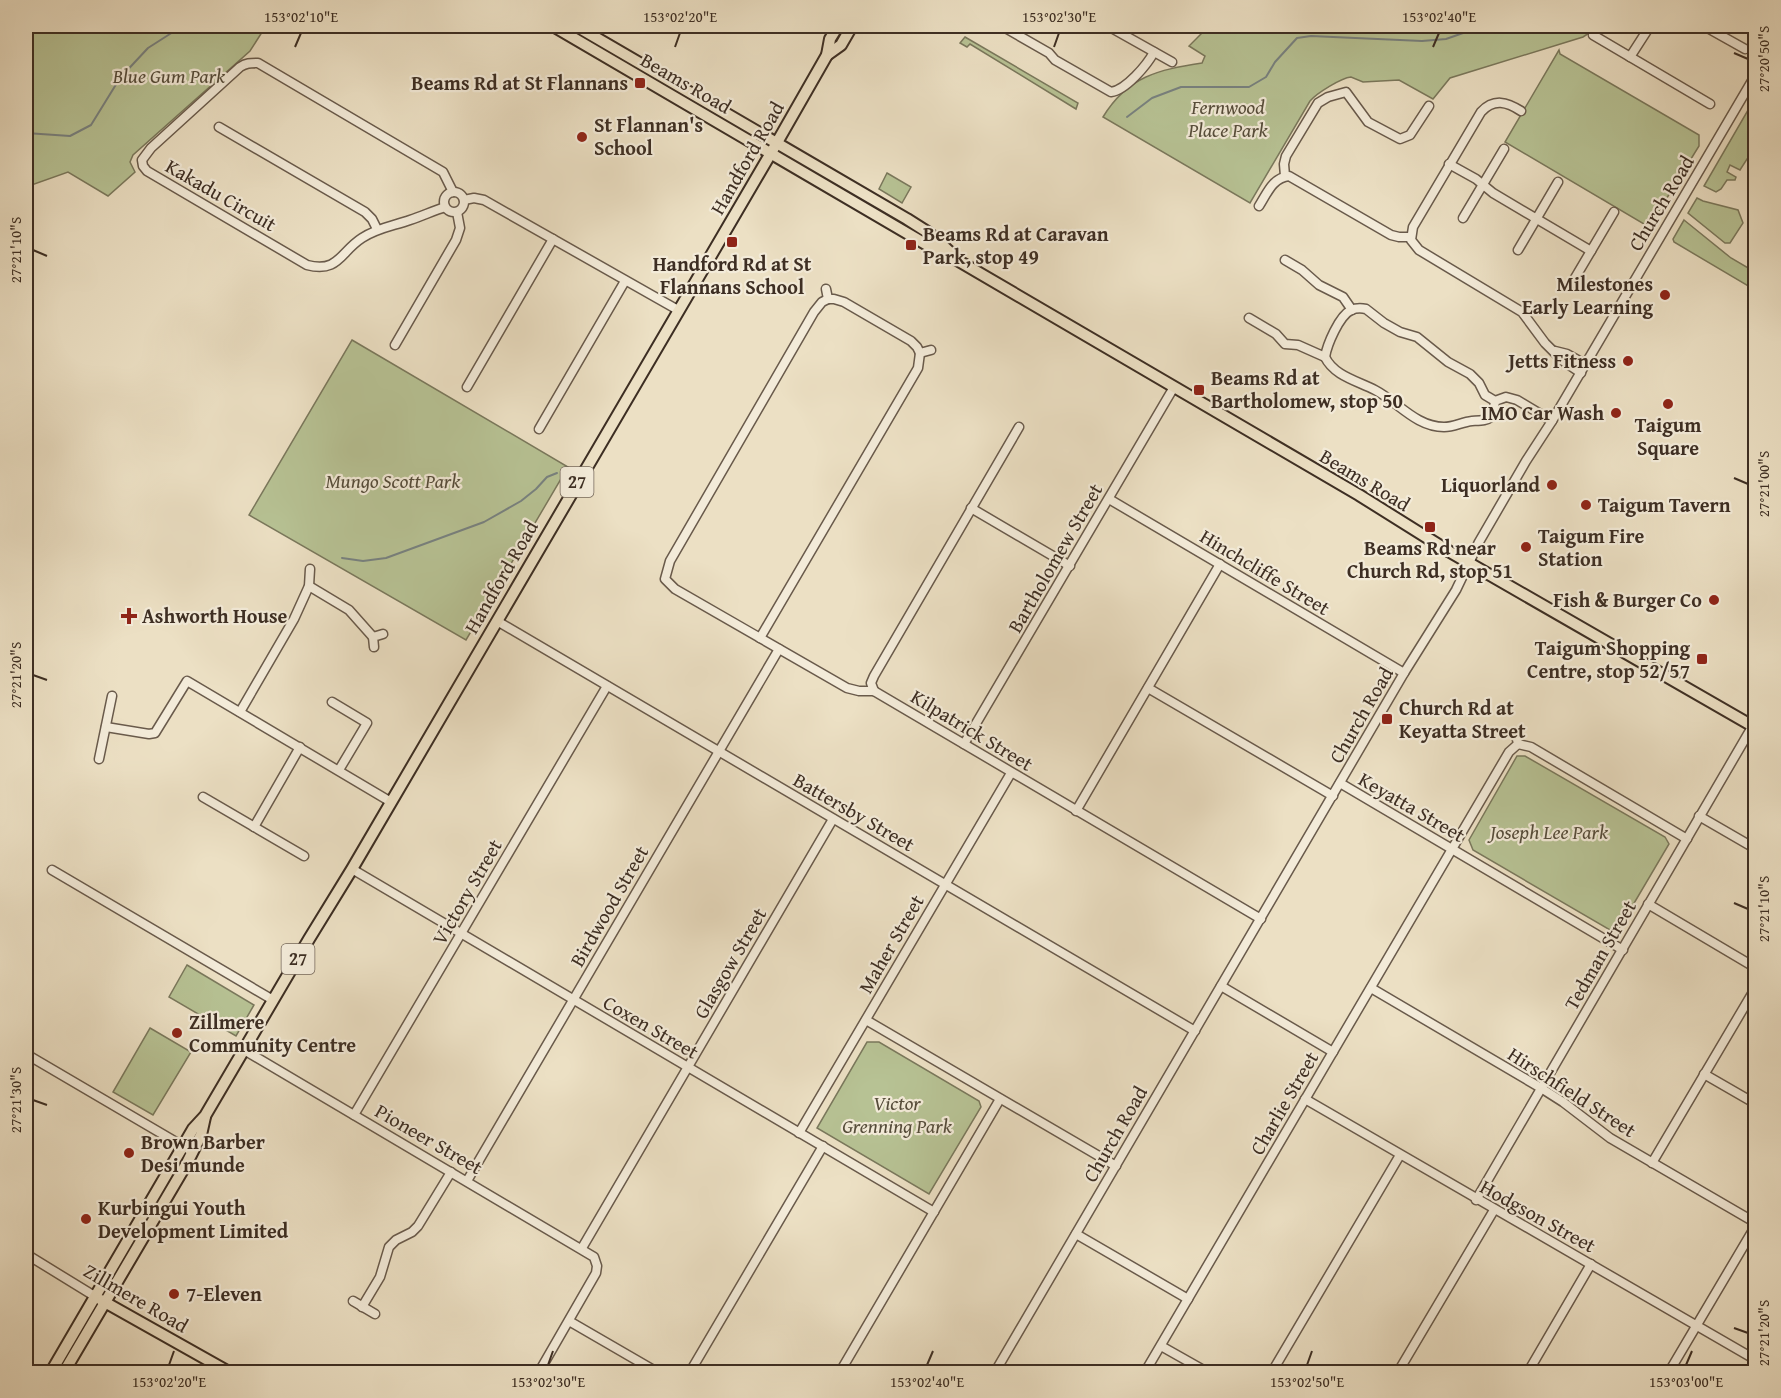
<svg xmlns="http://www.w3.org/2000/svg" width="1781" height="1398" viewBox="0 0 1781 1398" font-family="'Gentium Book Plus',serif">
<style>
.green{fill:#b7c294;stroke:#7a785c;stroke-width:1.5}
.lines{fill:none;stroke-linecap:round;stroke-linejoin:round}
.stream{stroke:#788281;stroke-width:2}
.minor-casing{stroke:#695a4b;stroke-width:11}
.major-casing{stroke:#3d2e23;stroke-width:14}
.minor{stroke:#f3ebd9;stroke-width:8}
.major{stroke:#ece0c4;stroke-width:10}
.rail-casing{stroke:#3d2e23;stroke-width:4.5}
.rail{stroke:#f3ebd9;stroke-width:2;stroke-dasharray:7;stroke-linecap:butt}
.ticks{fill:none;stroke:#3d2e23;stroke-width:2}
.poi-dot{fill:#8f2418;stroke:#f3ebd9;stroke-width:2}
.labels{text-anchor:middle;stroke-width:4.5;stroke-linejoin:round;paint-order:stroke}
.shield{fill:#f3ebd9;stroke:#74675a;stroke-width:1.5}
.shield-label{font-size:18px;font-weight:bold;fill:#3d2e23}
.park-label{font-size:20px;font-style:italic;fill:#554c3a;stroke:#f3ebd9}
.poi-label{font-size:20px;font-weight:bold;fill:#3d2e23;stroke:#f3ebd9;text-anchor:start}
.street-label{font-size:20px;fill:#3d2e23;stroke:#f3ebd9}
.neatline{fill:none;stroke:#3d2e23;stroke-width:2}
.ticks-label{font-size:15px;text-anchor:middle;fill:#3d2e23}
</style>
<rect width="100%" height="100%" fill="#ece0c4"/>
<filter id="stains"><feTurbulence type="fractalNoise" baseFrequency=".00333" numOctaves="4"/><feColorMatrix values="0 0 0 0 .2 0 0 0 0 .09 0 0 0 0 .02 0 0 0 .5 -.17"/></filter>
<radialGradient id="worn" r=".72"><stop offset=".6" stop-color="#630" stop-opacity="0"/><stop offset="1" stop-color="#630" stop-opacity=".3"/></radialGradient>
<g class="green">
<path d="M26,26H266L250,51L133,155L130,162L135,172L108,196L68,172L26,187Z"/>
<path d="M1209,26H1600L1583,37L1450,78L1433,99L1399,80L1363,82L1351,77C1341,78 1317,93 1310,101L1250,203L1103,117C1128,76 1158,70 1202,63L1205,56L1189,46Z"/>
<path d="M965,37L1078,103L1076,109L970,44L967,47L960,43Z"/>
<path d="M1559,50L1560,54L1699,135V146L1649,227L1505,142Z"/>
<path d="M1755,98V164L1747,159L1740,170L1730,165L1727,172L1736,177L1735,180H1727L1721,189L1716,192L1704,186Z"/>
<path d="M887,173L911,187L902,203L879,189Z"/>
<path d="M1697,198L1703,201L1738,210L1743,223L1730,243H1725L1688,213Z"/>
<path d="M1684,220L1731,258L1755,272V290L1674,242L1673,239Z"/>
<path d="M352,340L568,467L466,640L249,515Z"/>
<path d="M1517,756H1525L1665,837L1669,844L1620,927L1610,930L1473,850L1469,840Z"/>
<path d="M187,965L254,1005L236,1036L169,997Z"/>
<path d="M150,1028L191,1052L153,1115L113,1092Z"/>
<path d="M867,1042H879L979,1101L981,1107L929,1194L817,1128Z"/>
</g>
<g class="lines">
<g class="stream">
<path d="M1127,117L1152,98L1181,87H1249L1266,77L1275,62L1297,38L1311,36L1422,41L1446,39L1483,26"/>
<path d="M26,133L70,136L91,125L120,78L148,48L173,32L177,26"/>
<path d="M342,558L363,561L386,558L484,522L521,501L536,489L547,477L557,473"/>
</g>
<g class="minor-casing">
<g id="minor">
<path d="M1002,26L1049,53L1055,60L1111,92C1126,90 1147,65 1154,52"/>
<path d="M1108,26L1172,62"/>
<path d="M1704,26L1745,49"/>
<path d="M1593,35L1710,104"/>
<path d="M1630,57L1650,26"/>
<path d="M1521,111C1507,102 1494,98 1481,112L1413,227L1411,240L1419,250L1522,312L1545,343L1563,361L1581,373"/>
<path d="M219,127L365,212L372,219L377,229"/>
<path d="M1449,164L1476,179L1493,193L1591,251"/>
<path d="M1285,176L1284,164L1286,156L1318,103L1328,97L1346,92L1368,122L1400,139L1410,135L1429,106"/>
<circle cx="454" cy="202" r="10"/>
<path d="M464,200L474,198L484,200L678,310"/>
<path d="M1259,206C1267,194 1272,178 1289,176L1391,235L1399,237H1410"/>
<path d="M445,207C433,211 422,216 410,220C393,226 377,228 362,238C340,252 339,273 307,265L147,171L143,166L142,160L151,148L240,67C246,63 250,63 258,63L443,172L453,192"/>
<path d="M1463,218L1504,149"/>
<path d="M1518,250L1558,182"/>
<path d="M1285,260L1302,270L1319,285L1343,297L1352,310"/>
<path d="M1572,283L1614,212"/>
<path d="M826,289L828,299H834L844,302L911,341L917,347L920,353L931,350"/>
<path d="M828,299L822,302L814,312L670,561L665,579L675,589L847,688L859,691H874L1261,919"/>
<path d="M1249,318L1276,334L1285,344L1298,345L1325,357"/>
<path d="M395,345L456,240L460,228L457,212"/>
<path d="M1555,351L1567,354L1585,364"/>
<path d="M467,387L553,239"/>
<path d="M1495,401L1485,395L1479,383L1470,374L1448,362L1417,337L1400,332L1384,323L1366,309C1361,308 1356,308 1351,310C1339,316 1327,345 1325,357C1334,376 1358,381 1375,390C1398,402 1416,427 1444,427C1454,427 1462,422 1472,421C1490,420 1493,421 1495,401L1506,397L1517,400L1552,421"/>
<path d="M539,429L625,281"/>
<path d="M1109,499L1404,673"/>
<path d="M971,508L1070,566"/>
<path d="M309,586L349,610L373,637"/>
<path d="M497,621L1195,1031"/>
<path d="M760,638L918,368L920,353"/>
<path d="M374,647L373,637L383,634"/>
<path d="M1148,688L1333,796"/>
<path d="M874,691L871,683L874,676L1019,427"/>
<path d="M332,702L367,723L339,770"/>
<path d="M240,712L294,619L309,586L310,569"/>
<path d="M106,727L149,734L155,733L187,681L391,802"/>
<path d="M964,744L1174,387"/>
<path d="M1518,744L1531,747L1687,839"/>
<path d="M99,759L112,696"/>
<path d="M1340,783L1623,950"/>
<path d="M203,797L304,856"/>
<path d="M1076,811L1220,564"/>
<path d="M1699,816L1756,849"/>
<path d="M254,827L300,747"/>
<path d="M352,869L934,1212"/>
<path d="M52,870L273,1000"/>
<path d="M1648,904L1756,968"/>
<path d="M1221,986L1333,1052"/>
<path d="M1371,988L1541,1088L1563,1102L1610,1138L1756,1223"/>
<path d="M866,1020L1116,1166"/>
<path d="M244,1050L594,1257L597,1266L596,1273L539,1372"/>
<path d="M26,1054L193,1152"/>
<path d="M1704,1074L1756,1104"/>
<path d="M1305,1099L1756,1360"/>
<path d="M354,1115L607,686"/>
<path d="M799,1133L1011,773"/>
<path d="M1652,1163L1756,987"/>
<path d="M467,1181L779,649"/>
<path d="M1476,1200L1752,727"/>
<path d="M1076,1234L1188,1299"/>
<path d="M582,1248L833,819"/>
<path d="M26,1254L96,1297"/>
<path d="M353,1301L375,1314"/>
<path d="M362,1307L380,1277L389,1247L396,1240L412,1232L418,1226L451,1172"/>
<path d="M569,1321L657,1372"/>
<path d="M1161,1346L1207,1372"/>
<path d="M690,1372L823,1146"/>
<path d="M840,1372L1000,1099"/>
<path d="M995,1372L1404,673L1456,590L1479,542L1526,461L1552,421L1756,74"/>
<path d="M1145,1372L1509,752L1518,744L1516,735"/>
<path d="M1272,1372L1400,1155"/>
<path d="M1398,1372L1494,1210"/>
<path d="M1528,1372L1591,1264"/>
<path d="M1669,1372L1756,1225"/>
</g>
</g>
<g class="major-casing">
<g id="major">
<path d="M553,26L934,249L957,260L1359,495L1450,552L1756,728"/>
<path d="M576,26L907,219L929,233L953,255"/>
<path d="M827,55L841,45L852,26"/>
<path d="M101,1300L229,1372"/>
<path d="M51,1372L193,1129L205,1116L309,939L352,869L771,153L827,55L830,39L838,26"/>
<path d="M64,1372L187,1163L201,1135L205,1117"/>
</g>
</g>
<use href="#minor" class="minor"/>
<use href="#major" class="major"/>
<g class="rail-casing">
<path id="rail" d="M26,617L27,673L26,695"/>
</g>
<use href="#rail" class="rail"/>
</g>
<path class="ticks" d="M295,47L301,33M675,47L680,33M1054,47L1059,33M1433,47L1439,33M1734,53L1748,59M33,250L47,256M1734,478L1748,484M33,675L47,680M1734,903L1748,909M33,1100L47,1105M1734,1328L1748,1333M169,1365L174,1351M548,1365L553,1351M927,1365L933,1351M1307,1365L1312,1351M1686,1365L1692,1351"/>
<g class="poi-dot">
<rect x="634" y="77" width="12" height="12" rx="3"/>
<circle cx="582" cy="137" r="6"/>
<rect x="726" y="236" width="12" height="12" rx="3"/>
<rect x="905" y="239" width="12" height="12" rx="3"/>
<circle cx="1665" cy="295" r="6"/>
<circle cx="1628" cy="361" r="6"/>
<rect x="1193" y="384" width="12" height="12" rx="3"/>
<circle cx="1668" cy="404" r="6"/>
<circle cx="1616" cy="413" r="6"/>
<circle cx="1552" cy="485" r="6"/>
<circle cx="1586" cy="505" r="6"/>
<rect x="1424" y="521" width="12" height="12" rx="3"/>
<circle cx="1526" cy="547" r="6"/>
<circle cx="1714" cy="600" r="6"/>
<path d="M126 607h6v6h6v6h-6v6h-6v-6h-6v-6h6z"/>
<rect x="1696" y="653" width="12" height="12" rx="3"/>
<rect x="1381" y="713" width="12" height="12" rx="3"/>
<circle cx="177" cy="1033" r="6"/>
<circle cx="129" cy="1153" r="6"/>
<circle cx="86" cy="1219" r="6"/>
<circle cx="174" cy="1294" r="6"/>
</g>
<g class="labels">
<g class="shield">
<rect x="560.5" y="467" width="33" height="30" rx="4.5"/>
<rect x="281.5" y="944" width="33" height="30" rx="4.5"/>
</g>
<g class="shield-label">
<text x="577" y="488">27</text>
<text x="298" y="965">27</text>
</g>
<g class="park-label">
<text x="169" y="83">Blue Gum Park</text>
<text x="1228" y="114">Fernwood<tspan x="1228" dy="23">Place Park</tspan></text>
<text x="393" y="488">Mungo Scott Park</text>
<text x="1549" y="839">Joseph Lee Park</text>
<text x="897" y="1110">Victor<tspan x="897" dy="23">Grenning Park</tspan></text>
</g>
<g class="poi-label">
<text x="628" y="90" text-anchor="end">Beams Rd at St Flannans</text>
<text x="594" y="132">St Flannan's<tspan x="594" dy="23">School</tspan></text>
<text x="923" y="241">Beams Rd at Caravan<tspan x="923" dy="23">Park, stop 49</tspan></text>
<text x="732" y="271" text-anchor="middle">Handford Rd at St<tspan x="732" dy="23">Flannans School</tspan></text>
<text x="1653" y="291" text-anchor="end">Milestones<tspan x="1653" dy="23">Early Learning</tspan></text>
<text x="1616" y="368" text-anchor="end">Jetts Fitness</text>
<text x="1211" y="385">Beams Rd at<tspan x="1211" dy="23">Bartholomew, stop 50</tspan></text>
<text x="1604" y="420" text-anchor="end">IMO Car Wash</text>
<text x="1668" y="432" text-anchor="middle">Taigum<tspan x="1668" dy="23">Square</tspan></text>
<text x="1540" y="492" text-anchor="end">Liquorland</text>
<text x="1598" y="512">Taigum Tavern</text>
<text x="1538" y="543">Taigum Fire<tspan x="1538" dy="23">Station</tspan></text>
<text x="1430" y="555" text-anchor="middle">Beams Rd near<tspan x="1430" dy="23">Church Rd, stop 51</tspan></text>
<text x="1702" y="607" text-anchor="end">Fish &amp; Burger Co</text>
<text x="142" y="623">Ashworth House</text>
<text x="1690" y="655" text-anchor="end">Taigum Shopping<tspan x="1690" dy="23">Centre, stop 52/57</tspan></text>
<text x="1399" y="715">Church Rd at<tspan x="1399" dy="23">Keyatta Street</tspan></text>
<text x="189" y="1029">Zillmere<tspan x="189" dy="23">Community Centre</tspan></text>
<text x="141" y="1149">Brown Barber<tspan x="141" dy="23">Desi munde</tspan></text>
<text x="98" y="1215">Kurbingui Youth<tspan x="98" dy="23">Development Limited</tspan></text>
<text x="186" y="1301">7-Eleven</text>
</g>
<g class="street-label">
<text transform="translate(686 83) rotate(30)" y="7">Beams Road</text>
<text transform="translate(747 158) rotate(-60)" y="7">Handford Road</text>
<text transform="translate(221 195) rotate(30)" y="7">Kakadu Circuit</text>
<text transform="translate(1661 203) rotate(-59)" y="7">Church Road</text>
<text transform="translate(1365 480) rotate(31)" y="7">Beams Road</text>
<text transform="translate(1055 558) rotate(-60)" y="7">Bartholomew Street</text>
<text transform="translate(1265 572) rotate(31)" y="7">Hinchcliffe Street</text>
<text transform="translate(501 577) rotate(-60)" y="7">Handford Road</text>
<text transform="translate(1361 715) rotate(-60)" y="7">Church Road</text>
<text transform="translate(972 730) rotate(31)" y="7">Kilpatrick Street</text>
<text transform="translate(1412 807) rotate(30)" y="7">Keyatta Street</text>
<text transform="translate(854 812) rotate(30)" y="7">Battersby Street</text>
<text transform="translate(467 892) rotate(-60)" y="7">Victory Street</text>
<text transform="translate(609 906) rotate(-60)" y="7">Birdwood Street</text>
<text transform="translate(891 944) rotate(-60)" y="7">Maher Street</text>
<text transform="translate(1600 955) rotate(-60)" y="7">Tedman Street</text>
<text transform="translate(730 963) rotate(-60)" y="7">Glasgow Street</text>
<text transform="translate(651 1027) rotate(30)" y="7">Coxen Street</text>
<text transform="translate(1572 1092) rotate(33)" y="7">Hirschfield Street</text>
<text transform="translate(1284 1103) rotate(-60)" y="7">Charlie Street</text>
<text transform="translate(1115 1134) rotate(-60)" y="7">Church Road</text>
<text transform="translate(429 1139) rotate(30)" y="7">Pioneer Street</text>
<text transform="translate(1538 1216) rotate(29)" y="7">Hodgson Street</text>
<text transform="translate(136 1298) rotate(30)" y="7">Zillmere Road</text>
</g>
</g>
<rect width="1781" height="1398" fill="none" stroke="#ece0c4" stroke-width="66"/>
<rect x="33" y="33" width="1715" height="1332" class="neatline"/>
<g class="ticks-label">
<text x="301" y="22">153°02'10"E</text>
<text x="680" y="22">153°02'20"E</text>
<text x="1059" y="22">153°02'30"E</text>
<text x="1439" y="22">153°02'40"E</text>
<text transform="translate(1764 59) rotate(-90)" y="5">27°20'50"S</text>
<text transform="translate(16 250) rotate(-90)" y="5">27°21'10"S</text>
<text transform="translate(1764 484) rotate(-90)" y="5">27°21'00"S</text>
<text transform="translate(16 675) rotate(-90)" y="5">27°21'20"S</text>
<text transform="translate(1764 909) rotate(-90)" y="5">27°21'10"S</text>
<text transform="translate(16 1100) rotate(-90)" y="5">27°21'30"S</text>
<text transform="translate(1764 1333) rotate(-90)" y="5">27°21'20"S</text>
<text x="169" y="1387">153°02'20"E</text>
<text x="548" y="1387">153°02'30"E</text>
<text x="927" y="1387">153°02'40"E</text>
<text x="1307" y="1387">153°02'50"E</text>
<text x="1686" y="1387">153°03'00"E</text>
</g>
<rect width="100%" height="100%" filter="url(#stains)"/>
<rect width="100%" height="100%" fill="url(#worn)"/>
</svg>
